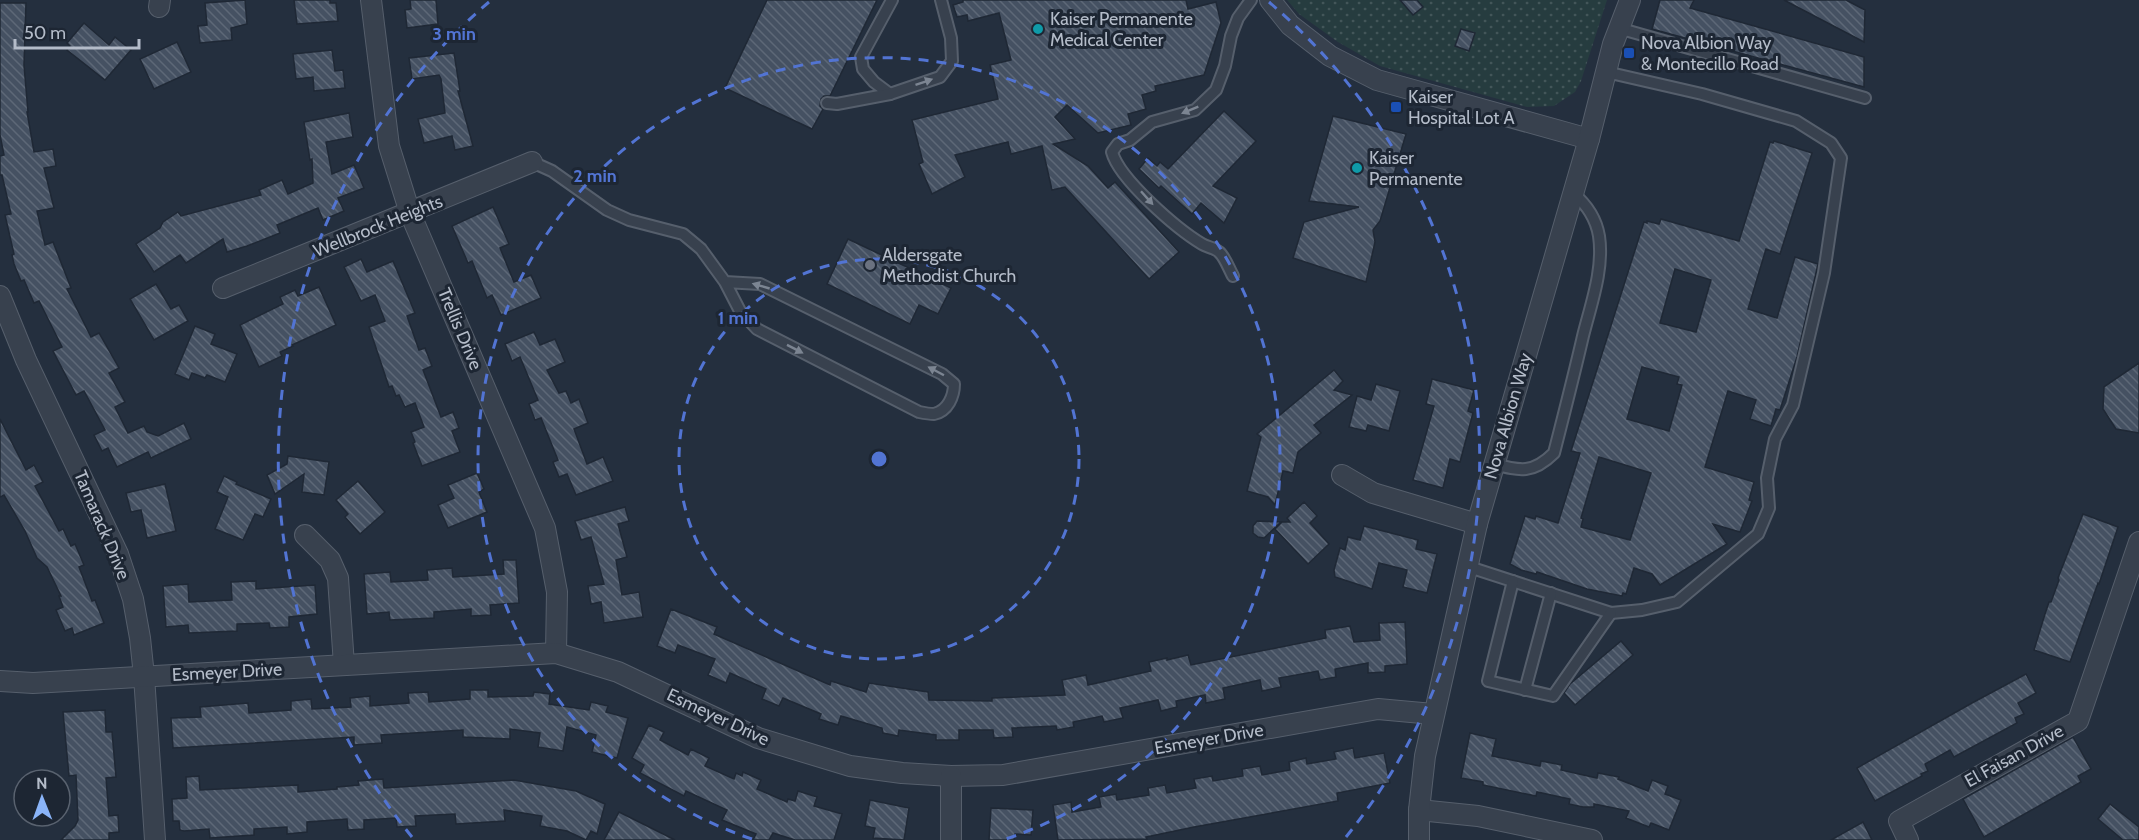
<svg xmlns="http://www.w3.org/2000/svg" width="2139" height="840" viewBox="0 0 2139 840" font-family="Cabin,sans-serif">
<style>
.grass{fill:url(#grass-dots)}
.building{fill:url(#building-back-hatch);stroke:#1f2835;stroke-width:1.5;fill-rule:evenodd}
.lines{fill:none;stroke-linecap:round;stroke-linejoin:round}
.lane-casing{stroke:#565f6c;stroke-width:14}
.street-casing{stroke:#565f6c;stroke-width:22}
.lane{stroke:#38414e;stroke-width:10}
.street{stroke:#38414e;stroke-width:20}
.oneway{fill:#7c8592}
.ring{fill:none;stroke:#5274d3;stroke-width:3;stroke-dasharray:10 8}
.culture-dot{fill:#0f9aa8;stroke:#1d2633;stroke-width:2}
.transit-dot{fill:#1a4fb4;stroke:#1d2633;stroke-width:2}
.worship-dot{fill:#6b7280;stroke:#1d2633;stroke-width:2}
.labels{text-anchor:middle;stroke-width:6;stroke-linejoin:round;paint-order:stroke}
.poi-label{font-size:18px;fill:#b4bcc9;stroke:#1d2633;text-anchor:start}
.street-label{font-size:18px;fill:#b4bcc9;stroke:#1d2633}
.centre{fill:#5274d3;stroke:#1d2633;stroke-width:3}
.ring-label{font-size:18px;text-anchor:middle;font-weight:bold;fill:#5274d3;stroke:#1d2633;stroke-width:6;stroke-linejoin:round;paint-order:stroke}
</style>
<defs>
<pattern id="grass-dots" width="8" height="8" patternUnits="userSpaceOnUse" patternTransform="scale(1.5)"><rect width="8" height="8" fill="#263c3f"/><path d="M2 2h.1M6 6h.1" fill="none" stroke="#435659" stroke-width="1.8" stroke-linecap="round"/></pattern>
<pattern id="building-back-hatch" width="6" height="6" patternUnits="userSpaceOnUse" patternTransform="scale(1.5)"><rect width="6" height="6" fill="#455162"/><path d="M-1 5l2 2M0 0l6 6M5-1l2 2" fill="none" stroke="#5d6877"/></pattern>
</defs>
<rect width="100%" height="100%" fill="#242f3e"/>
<path class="grass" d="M1287,0H1607L1581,81L1575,92L1554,106L1527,107L1380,66L1338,42L1299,14Z"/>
<g class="building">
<path d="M245,0L247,24L231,28L232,40L200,43L198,26L207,25L205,3Z"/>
<path d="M294,0H330V3H336L338,21L297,24Z"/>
<path d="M410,0H436L438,24L407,28L405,10L411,9Z"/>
<path d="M767,0H877L830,96H824L821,99L820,106L823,109L812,129L725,88Z"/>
<path d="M963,0H1186L1188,9L1216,2L1221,23L1204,75L1155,86L1156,91L1142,95L1146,109L1128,114L1131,125L1098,133L1067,105L1055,117L1075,139L1053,144L1088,166L1108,188L1115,182L1179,252L1149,279L1065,187L1052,190L1042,146L1011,154L1008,142L955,155L965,177L932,194L919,164L923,162L912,120L998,99L990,65L1011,60L999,13L968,21L967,15L957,17L953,5L963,2Z"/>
<path d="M1400,0H1417L1423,7L1413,15Z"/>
<path d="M1660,0H1694L1690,8L1864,57V87L1652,29Z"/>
<path d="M1784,0H1846L1865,10L1864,42Z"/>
<path d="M0,3H26L24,65L28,112H27L34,152L53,149L56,166L44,168L54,208L37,211L45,245L53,242L71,288L67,289L91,337L99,333L119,368L109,373L125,402L115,407L128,433L144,426L147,432L158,436L184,423L191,439L151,458L148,452L117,467L108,448L102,451L94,435L105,430L84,391L76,395L53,351L62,347L39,301L34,303L24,280L21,281L14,264L12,255L14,254L5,215L11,214L2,175H0V156L4,155L0,135Z"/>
<path d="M84,23L109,45L115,37L131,50L105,80L67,50L70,46L67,43Z"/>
<path d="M1461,29L1475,33L1469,51L1455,46Z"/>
<path d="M177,42L191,72L154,89L140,59Z"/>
<path d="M332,50L335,71L343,70L345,88L314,91L313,77L296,79L293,54Z"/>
<path d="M454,53L460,91H458L473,146L455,150L452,136L424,143L418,119L445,113L441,79L439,75L412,79L409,58Z"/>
<path d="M1224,111L1256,141L1213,186L1237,198L1224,223L1201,203L1192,214L1161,186L1159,188L1139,169L1148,158L1157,166L1160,162L1168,169Z"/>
<path d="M349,113L353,137L326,142L332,174L354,165L364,188L338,198L344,211L323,220L318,208L277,225L280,233L247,246L227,252L223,239L186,263L180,255L154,272L136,244L160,228L163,222L178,212L181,216L261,195L259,190L282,180L288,194L313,183L312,159L310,160L304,122Z"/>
<path d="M1333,116L1406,134L1380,221L1373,230L1375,242L1366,282L1293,258L1304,222L1359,207L1309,201Z"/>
<path d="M1774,141L1812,153L1780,254L1766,249L1748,309L1777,318L1795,257L1818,264L1797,357L1780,410L1776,409L1771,426L1750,419L1756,400L1728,391L1705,467L1754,482L1749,500L1752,501L1740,532L1713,524L1727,544L1660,585L1652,574L1634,568L1626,594L1623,593L1622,596L1587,589L1537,572L1536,574L1521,570L1510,564L1525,516L1535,519L1536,516L1558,523L1580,453L1571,451L1644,222L1647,223V221L1659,224L1661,219L1739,241L1770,142L1773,143ZM1675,269L1711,280L1696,332L1660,323ZM1642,367L1679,377L1677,384L1682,385L1669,431L1627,419ZM1599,457L1651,473L1630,540L1581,527L1583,519L1581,518Z"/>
<path d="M493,207L509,244L500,248L514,282L531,275L541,298L501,315L492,295L487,298L472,261L468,263L452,226Z"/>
<path d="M848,239L951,288L938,314L919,305L910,324L827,284Z"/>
<path d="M361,259L367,272L393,261L415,313L407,316L419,350L425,348L432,366L423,370L441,417L453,412L459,428L452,431L460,452L422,466L413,443L415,442L411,432L424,427L415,403L405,407L399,395L396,396L392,386L389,387L369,327L385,321L375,295L361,301L344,267Z"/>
<path d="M156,284L171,309L179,305L188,321L154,340L130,299Z"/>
<path d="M319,287L336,325L292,345L293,346L280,352L282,356L259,367L240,325L283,304L280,297L295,290L298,296Z"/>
<path d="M195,326L215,334L211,344L237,354L225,382L207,375L205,378L192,373L189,380L175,374Z"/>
<path d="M534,332L540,345L555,339L565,362L547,370L559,393L566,391L571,403L579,399L588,423L574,429L587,464L603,457L613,481L576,495L567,474L559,477L553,462L558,460L541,418L535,420L529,404L538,400L520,357L512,361L505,344Z"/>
<path d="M2139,363V433L2116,429L2103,409L2104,387Z"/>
<path d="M1334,370L1343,381L1334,390L1352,395L1314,425L1321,433L1298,452L1293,473L1283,471L1275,505L1268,497L1247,491L1261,437L1257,434Z"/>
<path d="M1432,379L1474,390L1468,411L1473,413L1460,462L1450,459L1443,488L1413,480L1434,406L1426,404Z"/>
<path d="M1376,384L1400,391L1389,431L1368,425L1366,431L1349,427L1357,396L1371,400Z"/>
<path d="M0,419L26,470L34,465L43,482L35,486L59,531L63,529L71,546L75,544L84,565L79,567L92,601L95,600L104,623L74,635L72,628L65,631L56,610L63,607L59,596H61L47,567L37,558L25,531L4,495L0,497Z"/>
<path d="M288,456L329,462L324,495L302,492L304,474L275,494L267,475L287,464Z"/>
<path d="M477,473L484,489L479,492L487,512L448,528L438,505L454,498L448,485Z"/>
<path d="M224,476L237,482L236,484L271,499L263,517L255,514L243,540L215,529L228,497L217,492Z"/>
<path d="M358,481L385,512L360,534L345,517L348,514L336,500Z"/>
<path d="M165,484L176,531L147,538L141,510L131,512L126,493Z"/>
<path d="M1304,502L1317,516L1310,523L1329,544L1308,564L1275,529L1282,522H1290L1287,518Z"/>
<path d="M625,507L629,521L618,524L627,557L616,560L622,595L639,592L643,617L604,623L601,602L591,604L588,586L604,584L591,537L581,540L575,521Z"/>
<path d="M2083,514L2118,527L2099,584L2098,583L2070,662L2034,650L2045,614L2049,602H2051L2059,580L2058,578Z"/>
<path d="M1257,521L1281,522L1264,538L1258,537L1253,533V526Z"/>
<path d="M1364,526L1418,540L1416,549L1437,554L1427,593L1403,587L1407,570L1379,563L1372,589L1335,577L1334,570L1340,548L1345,550L1348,537L1360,540Z"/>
<path d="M503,560H516L519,603L490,605L491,615L471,616V609L434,612V618L390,620L389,612L367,614L364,574L390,572L391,582L428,580L427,570L452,568L453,577L504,574Z"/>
<path d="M256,581V589L315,585L317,614L289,617V627L270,628L269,623L237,624V631L189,633L188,625L166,627L163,586L188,584L189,602L232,600L231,582Z"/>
<path d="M671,609L717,627L714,634L830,685L831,681L866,692L869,683L928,692L929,700L992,701V698L1065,695L1062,680L1086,675L1088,685L1151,671L1149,662L1167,658V660L1188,655L1191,665L1326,638L1325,630L1350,626L1354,642L1380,640L1379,623L1405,622L1407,664L1385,666V672L1368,673V663L1335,669L1336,677L1320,680L1318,671L1279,678L1281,687L1262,691L1260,680L1223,688L1225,699L1206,703L1205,695L1176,701L1177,707L1161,711L1158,700L1120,708L1123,718L1104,722L1102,716L1073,722L1074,727L1057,730L1056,726L1012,728L1013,737L994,738L993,730H959V740H936V735L899,730L898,736L883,733L882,728L841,716L838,725L819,719L821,714L783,698L779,706L762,699L766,689L730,673L726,683L708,675L715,659L678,645L675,653L657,646Z"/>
<path d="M1621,641L1633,655L1575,705L1564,693L1570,684Z"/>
<path d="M2026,674L2036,693L2018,703L2024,714L2015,718L2017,723L1954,757L1950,750L1925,764L1928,771L1921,774L1922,776L1875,801L1857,768L1972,703Z"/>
<path d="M470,690H488V697L533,696L534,692L550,694L549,704L589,710L591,702L608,706L606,712L628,718L617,758L592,752L596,735L567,727L563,751L538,747L540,733L510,729V739L463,737V730L381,735L382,743L354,745V737L173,748L171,718L201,717L200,707L248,703L249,713L291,710V701L311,699L312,709L351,707L350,698L370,696V706L409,703L408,693L428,692L429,702L470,699Z"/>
<path d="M105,710L106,732H112L116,777L106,778L109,816L118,815L119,832L109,833V840H61L75,826L78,820L76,775L69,776L63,712Z"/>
<path d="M649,725L664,732L660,740L688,755L691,749L709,758L705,766L734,779L736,773L742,776L743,772L761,780L757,789L787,802L788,799L795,801L798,791L817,797L814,806L842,814L834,840H795L773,833L769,840H753L756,834L722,820L727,810L686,791L684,796L640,773L644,765L632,758Z"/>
<path d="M1470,733L1496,739L1492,756L1540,766L1541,761L1562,765L1561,770L1597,778L1598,773L1619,777L1618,779L1648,791L1652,780L1668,786L1665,794L1681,800L1669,830L1651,823L1649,827L1626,818L1629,811L1594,804V807H1583L1569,804L1570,799L1537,792L1536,796L1483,785V782L1461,778Z"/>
<path d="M2073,737L2091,769L2078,776L2081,782L1984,837L1963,799Z"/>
<path d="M1353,748L1355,758L1384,753L1390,783L1337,793L1338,801L1194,827L1146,837L1147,839L1058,840L1053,805L1071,802L1072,812L1101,807L1099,797L1116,794L1117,800L1149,795L1148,788L1165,785L1167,793L1196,788L1194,779L1212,776L1213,781L1243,776L1242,769L1260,766L1262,775L1290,770L1289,762L1306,758L1307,764L1336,759L1334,752Z"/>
<path d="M199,776L200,790L298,785V792L337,789V787L359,785L358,781L383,779L384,788L514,780L576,791L605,804L597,834L591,831L586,840L567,831L540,826L542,816L504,810L505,821L456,824L455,814L415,816L416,826L397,827L396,818L364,820V829L348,830L347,819L307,822V832L287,834V827L254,829V835L210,838L209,829L184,831L180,830L179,821H173L172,799L187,798L186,777Z"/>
<path d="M870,800L909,808L904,840L873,838L875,828L865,826Z"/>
<path d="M2110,804L2139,827V840H2123L2098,819Z"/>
<path d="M991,808L1033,810L1031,835L1015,834L1014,840H989Z"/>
<path d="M619,812L675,840H604Z"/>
<path d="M1863,822L1872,840H1831Z"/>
</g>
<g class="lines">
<g class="lane-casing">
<g id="lane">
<path d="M1618,28L1865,98"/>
<path d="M890,94L874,82L863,69L861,57L892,0"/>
<path d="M827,103L837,104L890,94L940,77L952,61L951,38L941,0"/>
<path d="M532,162L552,171L607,210L629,220L683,234L701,249L725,282L740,311L757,329L919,412C924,413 930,414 934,414C948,411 954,396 954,384L942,374L760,284L725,282"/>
<path d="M1233,276C1229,269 1225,257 1219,252C1215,248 1207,247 1202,244C1177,229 1119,179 1112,152L1118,144L1130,140L1152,122L1195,110L1216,90L1225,66L1231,36L1238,18L1251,0"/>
<path d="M1494,464C1520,471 1533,474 1554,453C1564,414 1574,375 1583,336C1591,304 1604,269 1599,236C1596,218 1586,204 1573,193"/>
<path d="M1466,566L1611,613L1642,610L1677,602L1758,534L1769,508L1767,478L1775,439L1793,405L1824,273L1841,158L1831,143L1796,121L1702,94L1606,72"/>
<path d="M1513,581L1488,681L1553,696L1611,613"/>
<path d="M1525,690L1551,593"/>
</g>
</g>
<g class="street-casing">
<g id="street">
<path d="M371,0L389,146L410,213L545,528L557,592L556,653"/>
<path d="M1270,0L1290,25L1330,56L1377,80L1589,139"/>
<path d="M159,7L160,0"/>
<path d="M223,288L532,162"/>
<path d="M0,296L26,360L118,554L133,599L140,638L144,676L155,840"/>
<path d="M1342,475L1373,493L1477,524"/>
<path d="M305,535L330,560L338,578L344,665"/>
<path d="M0,681L33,683L556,653L618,672L758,738L850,766L902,773L951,776L1003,775L1378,709L1433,714"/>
<path d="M1419,810L1478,816L1592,840"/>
<path d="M951,840V776"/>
<path d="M1419,840V810L1425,756L1477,524L1589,139L1613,44L1630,0"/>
<path d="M1908,840L1899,821L2078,721L2139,542"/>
</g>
</g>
<use href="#lane" class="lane"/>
<use href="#street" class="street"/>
</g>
<defs><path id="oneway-solid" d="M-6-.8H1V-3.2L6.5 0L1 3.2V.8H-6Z" transform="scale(1.5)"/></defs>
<g class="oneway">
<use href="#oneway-solid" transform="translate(924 82) rotate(-19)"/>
<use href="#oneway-solid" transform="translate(1190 110) rotate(158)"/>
<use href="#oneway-solid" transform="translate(1147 198) rotate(48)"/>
<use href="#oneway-solid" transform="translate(761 286) rotate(-164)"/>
<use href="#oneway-solid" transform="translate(795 349) rotate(27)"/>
<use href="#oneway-solid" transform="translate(936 371) rotate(-152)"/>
</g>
<g class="ring">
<circle cx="879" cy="459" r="200"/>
<path d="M752 839A401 401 0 1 1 1006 839"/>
<path d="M412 837A601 601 0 0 1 489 2M1269 2A601 601 0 0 1 1346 837"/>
</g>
<g class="culture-dot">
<circle cx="1038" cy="29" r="6"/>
<circle cx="1357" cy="168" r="6"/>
</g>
<g class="transit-dot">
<rect x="1623" y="47" width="12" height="12" rx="3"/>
<rect x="1390" y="101" width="12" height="12" rx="3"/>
</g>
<circle class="worship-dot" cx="870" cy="265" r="6"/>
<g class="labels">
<g class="poi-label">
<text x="1050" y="25">Kaiser Permanente<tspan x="1050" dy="21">Medical Center</tspan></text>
<text x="1641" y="49">Nova Albion Way<tspan x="1641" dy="21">&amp; Montecillo Road</tspan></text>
<text x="1408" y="103">Kaiser<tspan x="1408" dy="21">Hospital Lot A</tspan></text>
<text x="1369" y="164">Kaiser<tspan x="1369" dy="21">Permanente</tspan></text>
<text x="882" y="261">Aldersgate<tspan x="882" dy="21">Methodist Church</tspan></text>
</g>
<g class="street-label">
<text transform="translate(378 226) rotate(-22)" y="6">Wellbrock Heights</text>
<text transform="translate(460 329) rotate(67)" y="6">Trellis Drive</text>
<text transform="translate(1508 416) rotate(-74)" y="6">Nova Albion Way</text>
<text transform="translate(102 525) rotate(67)" y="6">Tamarack Drive</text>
<text transform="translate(227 672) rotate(-3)" y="6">Esmeyer Drive</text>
<text transform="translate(718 717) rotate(25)" y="6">Esmeyer Drive</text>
<text transform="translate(1209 739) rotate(-10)" y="6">Esmeyer Drive</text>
<text transform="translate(2014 756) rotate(-29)" y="6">El Faisan Drive</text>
</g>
</g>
<circle cx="879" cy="459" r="9" class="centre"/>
<g class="ring-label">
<text x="454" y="40">3 min</text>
<text x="595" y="182">2 min</text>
<text x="738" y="324">1 min</text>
</g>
<g transform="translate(42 798) rotate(359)"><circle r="28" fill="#1d2633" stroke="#59626f" stroke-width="1.5"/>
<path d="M0-4.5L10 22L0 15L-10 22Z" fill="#8ab4f8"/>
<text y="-9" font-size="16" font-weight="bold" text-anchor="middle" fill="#b4bcc9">N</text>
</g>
<path d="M15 39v9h124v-9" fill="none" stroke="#b4bcc9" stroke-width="3"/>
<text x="24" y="39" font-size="18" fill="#b4bcc9" stroke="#1d2633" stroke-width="4.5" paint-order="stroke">50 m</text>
</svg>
